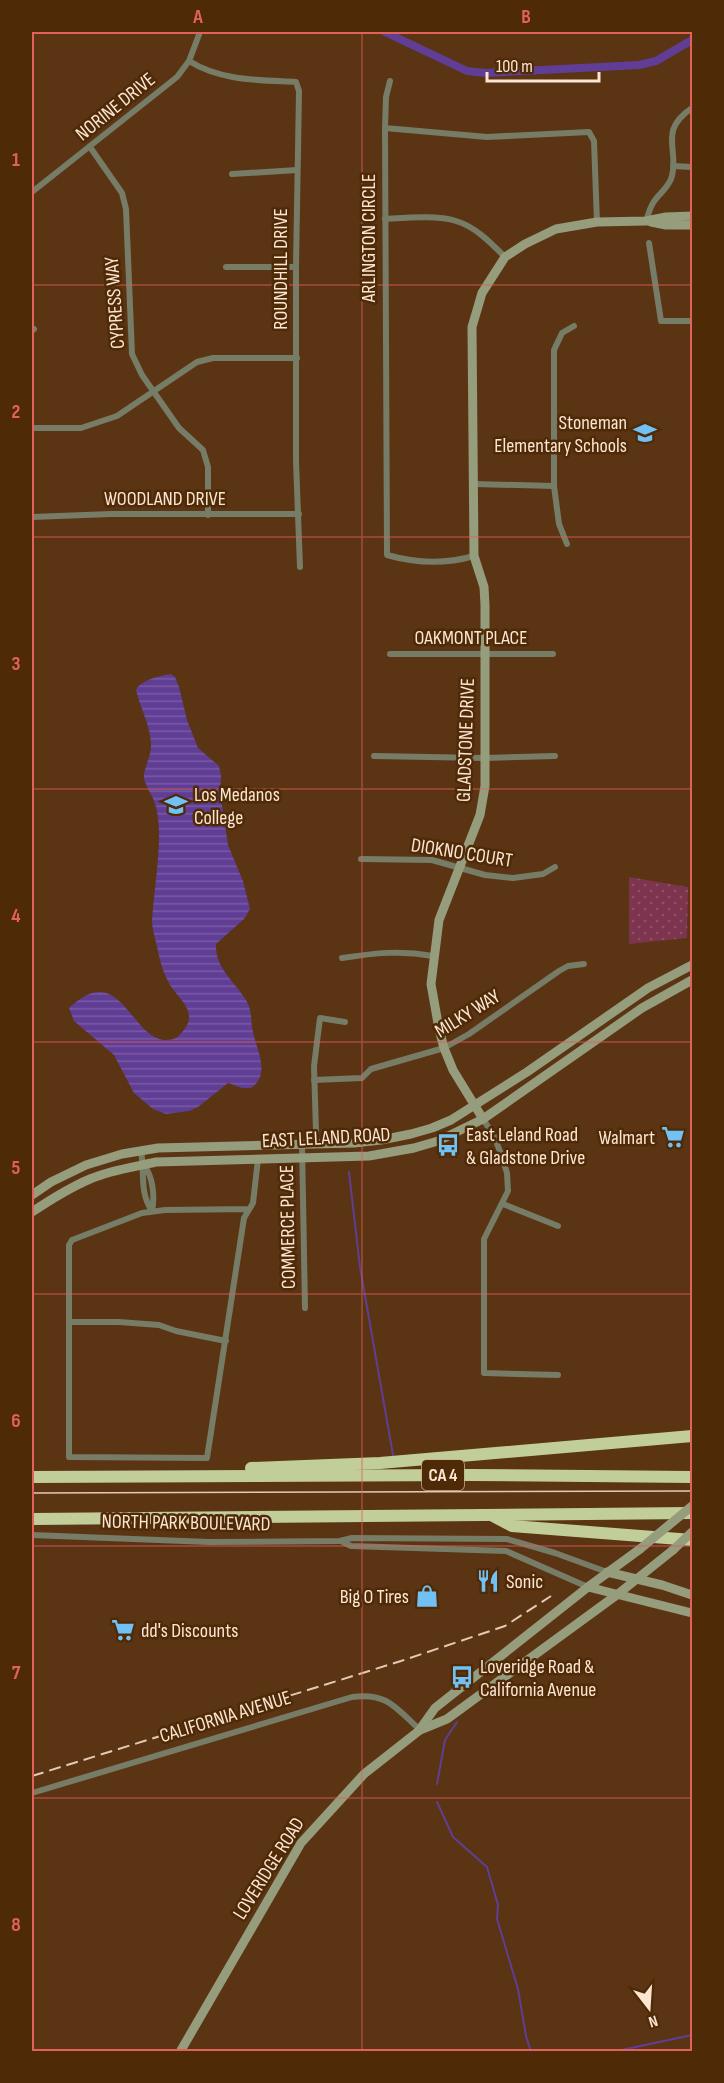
<svg xmlns="http://www.w3.org/2000/svg" width="724" height="2083" viewBox="0 0 724 2083" font-family="'Sofia Sans Condensed',sans-serif">
<style>
.grass{fill:url(#grass-dots)}
.water{fill:url(#water-rules)}
.lines{fill:none;stroke-linecap:round;stroke-linejoin:round}
.stream{stroke:#613e95;stroke-width:2}
.canal{stroke:#613e95;stroke-width:8}
.street{stroke:#767c66;stroke-width:6}
.secondary{stroke:#959d7c;stroke-width:9}
.highway{stroke:#c1ce9a;stroke-width:12}
.tram{stroke:#e4cab6;stroke-width:1.5}
.rail{stroke:#e4cab6;stroke-width:2;stroke-dasharray:12 6;stroke-linecap:butt}
.secondary-bridge{stroke:#959d7c;stroke-width:9}
.grid{fill:none;stroke:#e2615b;stroke-width:1.5;stroke-opacity:0.55}
.labels{text-anchor:middle;stroke-width:5;stroke-linejoin:round;paint-order:stroke}
.shield{fill:#4e2a06;stroke:#c8ad96;stroke-width:1.5}
.shield-label{font-size:18px;font-weight:bold;fill:#fde5d3}
.street-label{font-size:20px;fill:#fde5d3;stroke:#4e2a06}
.poi-label{font-size:20px;fill:#fde5d3;stroke:#4e2a06;text-anchor:start}
.neatline{fill:none;stroke:#e2615b;stroke-width:2}
.grid-label{font-size:20px;text-anchor:middle;font-weight:bold;fill:#e2615b}
</style>
<defs>
<pattern id="grass-dots" width="8" height="8" patternUnits="userSpaceOnUse" patternTransform="scale(1.5)"><rect width="8" height="8" fill="#7c344f"/><path d="M2 2h.1M6 6h.1" fill="none" stroke="#905167" stroke-width="1.8" stroke-linecap="round"/></pattern>
<pattern id="water-rules" width="6" height="5" patternUnits="userSpaceOnUse" patternTransform="scale(1.5)"><rect width="6" height="5" fill="#613e95"/><path d="M0 2.5h6" fill="none" stroke="#795aa3"/></pattern>
</defs>
<rect width="100%" height="100%" fill="#5a3413"/>
<path class="grass" d="M629,877L688,887L687,938L629,944Z"/>
<path class="water" d="M171,674L175,677L179,687L187,720L198,748L219,766L221,776L220,792L228,845L243,881L250,909L244,919L216,944C215,968 234,981 246,1000C253,1012 250,1020 253,1032C257,1051 271,1074 251,1088H242L228,1083L198,1107L189,1111L166,1114L153,1109L134,1093L114,1055L74,1021L69,1008C124,955 132,1051 173,1039C177,1038 180,1035 183,1031C199,1013 180,1000 170,985C164,975 160,962 158,951C156,941 152,929 152,920C154,891 159,863 159,834C159,826 158,815 156,807C154,797 146,788 144,778C143,769 152,756 151,743C150,725 140,707 136,690C141,680 159,676 171,674Z"/>
<g class="lines">
<g class="stream">
<path d="M349,1172L360,1267L393,1455"/>
<path d="M437,1784L445,1740L457,1722"/>
<path d="M437,1802L453,1837L487,1867L498,1905L497,1919L518,1989L526,2036L531,2052"/>
<path d="M612,2052L692,2035"/>
</g>
<path class="canal" d="M385,32L467,71L486,73L639,65L656,61L692,40"/>
<g class="street">
<path d="M189,61C221,81 259,80 296,82L299,91L296,267V461L300,567"/>
<path d="M390,81L386,97L385,128L387,555C415,563 446,564 474,556"/>
<path d="M385,128L487,137L589,132L594,141L597,222"/>
<path d="M90,147L122,193L126,209L132,354L142,375L179,428L203,450L208,467V515"/>
<path d="M673,166L692,167"/>
<path d="M232,174L297,170"/>
<path d="M32,192L177,77L189,61L200,32"/>
<path d="M385,219C404,218 438,215 456,221C476,227 491,243 505,257"/>
<path d="M646,221C648,215 650,208 653,203C659,193 669,188 672,176C679,148 658,131 692,108"/>
<path d="M649,243L661,321H692"/>
<path d="M226,267H296"/>
<path d="M32,331L34,329"/>
<path d="M32,428H81L117,416L197,362L213,358H297"/>
<path d="M474,484L554,486"/>
<path d="M32,517L111,514H299"/>
<path d="M567,544L559,524L554,486V350L562,333L574,326"/>
<path d="M390,654H553"/>
<path d="M374,756L484,758L555,756"/>
<path d="M361,859L432,860L485,875L513,878L543,874L555,867"/>
<path d="M342,958C375,953 400,950 433,956"/>
<path d="M314,1080L362,1078L371,1069L444,1048L469,1034L559,971L568,966L584,964"/>
<path d="M483,1119L494,1136L501,1154L507,1173L508,1191L484,1239V1373L558,1375"/>
<path d="M316,1131L314,1066L320,1018L345,1022"/>
<path d="M302,1144L305,1308"/>
<path d="M141,1151C145,1172 139,1192 152,1211C155,1196 153,1177 144,1165"/>
<path d="M503,1204L558,1226"/>
<path d="M249,1209L165,1210L142,1213L72,1240L69,1245V1457L207,1458L244,1218L253,1203L258,1159"/>
<path d="M69,1322H119L159,1325L176,1331L226,1341"/>
<path d="M32,1535L209,1542L340,1541L352,1538L507,1539L555,1553L607,1572"/>
<path d="M341,1541L351,1546L506,1551L588,1587"/>
<path d="M32,1793L352,1697C387,1692 396,1708 420,1730"/>
</g>
<g class="secondary">
<path d="M651,222L666,225H692"/>
<path d="M483,1119L453,1070L444,1048L439,1029L431,984L439,920L480,815L485,786V605L484,587L474,556L472,327L482,293L505,257L525,244L556,229L597,222L646,221L666,217L692,216"/>
<path d="M32,1195L51,1182L86,1165L122,1154L158,1148L354,1143L381,1140L411,1134L432,1128L451,1120L527,1072L648,988L692,965"/>
<path d="M32,1212C50,1200 69,1188 90,1179C111,1170 134,1167 156,1162L369,1156L414,1148L438,1141L483,1119L642,1008L692,980"/>
<path d="M607,1572L662,1585L692,1595"/>
<path d="M588,1587L692,1613"/>
<path d="M420,1729L435,1708L588,1587L640,1549"/>
<path d="M180,2052L301,1843L364,1774L420,1730L447,1719L618,1594L673,1550"/>
</g>
<g class="highway">
<path d="M251,1468L380,1463L692,1436"/>
<path d="M32,1477L469,1475L692,1477"/>
<path d="M493,1516L512,1526L692,1540"/>
<path d="M32,1519L692,1513"/>
</g>
<path class="tram" d="M32,1493L692,1491"/>
<g class="rail">
<path d="M32,1776L401,1661L505,1626L551,1596"/>
<path d="M32,2050L41,2052"/>
</g>
<g class="secondary-bridge">
<path d="M640,1549L692,1506"/>
<path d="M673,1550L692,1532"/>
</g>
</g>
<path class="grid" d="M362,32V2052M32,285H692M32,537H692M32,789H692M32,1042H692M32,1294H692M32,1546H692M32,1798H692"/>
<defs>
<g id="school-bare" transform="scale(1.8)"><path d="M0-5L7-2L0 1L-7-2ZM-4 1L0 2.5L4 1V4Q0 6-4 4Z" fill="#72c1f5" stroke="#4e2a06" stroke-width="2.5" paint-order="stroke"/></g>
<g id="university-bare" transform="scale(1.8)"><path d="M0-5L7-2L0 1L-7-2ZM-4 1L0 2.5L4 1V4Q0 6-4 4Z" fill="#72c1f5" stroke="#4e2a06" stroke-width="2.5" paint-order="stroke"/></g>
<g id="supermarket-bare" transform="scale(1.8)"><path d="M-6-5.5h2.5l.6 2H6L4.5 2H-2.5L-4.4-4H-6ZM-1.5 3.2a1.3 1.3 0 1 0 .1 0ZM3 3.2a1.3 1.3 0 1 0 .1 0Z" fill="#72c1f5" stroke="#4e2a06" stroke-width="2.5" paint-order="stroke"/></g>
<g id="bus-bare" transform="scale(1.8)"><path d="M-5-6H5V4H4V6H2V4H-2V6H-4V4H-5ZM-3.5-4V0h7V-4ZM-3.5 1.2v1.5H-2V1.2ZM2 1.2v1.5H3.5V1.2Z" fill="#72c1f5" stroke="#4e2a06" stroke-width="2.5" paint-order="stroke"/></g>
<g id="restaurant-bare" transform="scale(1.8)"><path d="M-5-6h1v4h1v-4h1v4h1v-4h1v5L-1.5 .5V6h-2V.5L-5-1ZM5-6V6H3V1.5H1.5Q1.5-4 5-6Z" fill="#72c1f5" stroke="#4e2a06" stroke-width="2.5" paint-order="stroke"/></g>
<g id="shop-bare" transform="scale(1.8)"><path d="M-5-2.5h2.3a2.7 3.5 0 0 1 5.4 0H5L5.5 6h-11ZM-1.5-2.5h3a1.5 2.3 0 0 0-3 0Z" fill="#72c1f5" stroke="#4e2a06" stroke-width="2.5" paint-order="stroke"/></g>
</defs>
<g fill-rule="evenodd">
<use href="#school-bare" x="645" y="433"/>
<use href="#university-bare" x="176" y="805"/>
<use href="#supermarket-bare" x="673" y="1137"/>
<use href="#bus-bare" x="448" y="1145"/>
<use href="#restaurant-bare" x="488" y="1581"/>
<use href="#shop-bare" x="427" y="1596"/>
<use href="#supermarket-bare" x="123" y="1630"/>
<use href="#bus-bare" x="462" y="1677"/>
</g>
<g class="labels">
<rect class="shield" x="422" y="1460" width="42" height="30" rx="4.5"/>
<g class="shield-label">
<text x="443" y="1481">CA 4</text>
</g>
<g class="street-label">
<text transform="translate(115 106) rotate(-39)" y="7">NORINE DRIVE</text>
<text transform="translate(368 238) rotate(-90)" y="7">ARLINGTON CIRCLE</text>
<text transform="translate(280 269) rotate(-90)" y="7">ROUNDHILL DRIVE</text>
<text transform="translate(114 303) rotate(-94)" y="7">CYPRESS WAY</text>
<text x="165" y="505">WOODLAND DRIVE</text>
<text x="471" y="644">OAKMONT PLACE</text>
<text transform="translate(465 740) rotate(-88)" y="7">GLADSTONE DRIVE</text>
<text transform="translate(462 852) rotate(9)" y="7">DIOKNO COURT</text>
<text transform="translate(467 1013) rotate(-32)" y="7">MILKY WAY</text>
<text transform="translate(326 1137) rotate(-3)" y="7">EAST LELAND ROAD</text>
<text transform="translate(287 1227) rotate(-91)" y="7">COMMERCE PLACE</text>
<text transform="translate(186 1522) rotate(1)" y="7">NORTH PARK BOULEVARD</text>
<text transform="translate(225 1716) rotate(-17)" y="7">CALIFORNIA AVENUE</text>
<text transform="translate(268 1868) rotate(-58)" y="7">LOVERIDGE ROAD</text>
</g>
<g class="poi-label">
<text x="627" y="429" text-anchor="end">Stoneman<tspan x="627" dy="23">Elementary Schools</tspan></text>
<text x="194" y="801">Los Medanos<tspan x="194" dy="23">College</tspan></text>
<text x="466" y="1141">East Leland Road<tspan x="466" dy="23">&amp; Gladstone Drive</tspan></text>
<text x="655" y="1144" text-anchor="end">Walmart</text>
<text x="506" y="1588">Sonic</text>
<text x="409" y="1603" text-anchor="end">Big O Tires</text>
<text x="141" y="1637">dd's Discounts</text>
<text x="480" y="1673">Loveridge Road &amp;<tspan x="480" dy="23">California Avenue</tspan></text>
</g>
</g>
<rect width="724" height="2083" fill="none" stroke="#4e2a06" stroke-width="66"/>
<g transform="translate(649 2008) rotate(163)" stroke="#4e2a06" stroke-width="4.5" paint-order="stroke">
<path d="M0-4.5L10 22L0 15L-10 22Z" fill="#fde5d3"/>
<text y="-9" font-size="16" font-weight="bold" text-anchor="middle" fill="#fde5d3">N</text>
</g>
<path d="M487 72v9h112v-9" fill="none" stroke="#fde5d3" stroke-width="3"/>
<text x="496" y="72" font-size="18" fill="#fde5d3" stroke="#4e2a06" stroke-width="4.5" paint-order="stroke">100 m</text>
<rect x="33" y="33" width="658" height="2017" class="neatline"/>
<g class="grid-label">
<text x="198" y="23">A</text>
<text x="526" y="23">B</text>
<text x="16" y="166">1</text>
<text x="16" y="418">2</text>
<text x="16" y="670">3</text>
<text x="16" y="922">4</text>
<text x="16" y="1174">5</text>
<text x="16" y="1427">6</text>
<text x="16" y="1679">7</text>
<text x="16" y="1931">8</text>
</g>
</svg>
